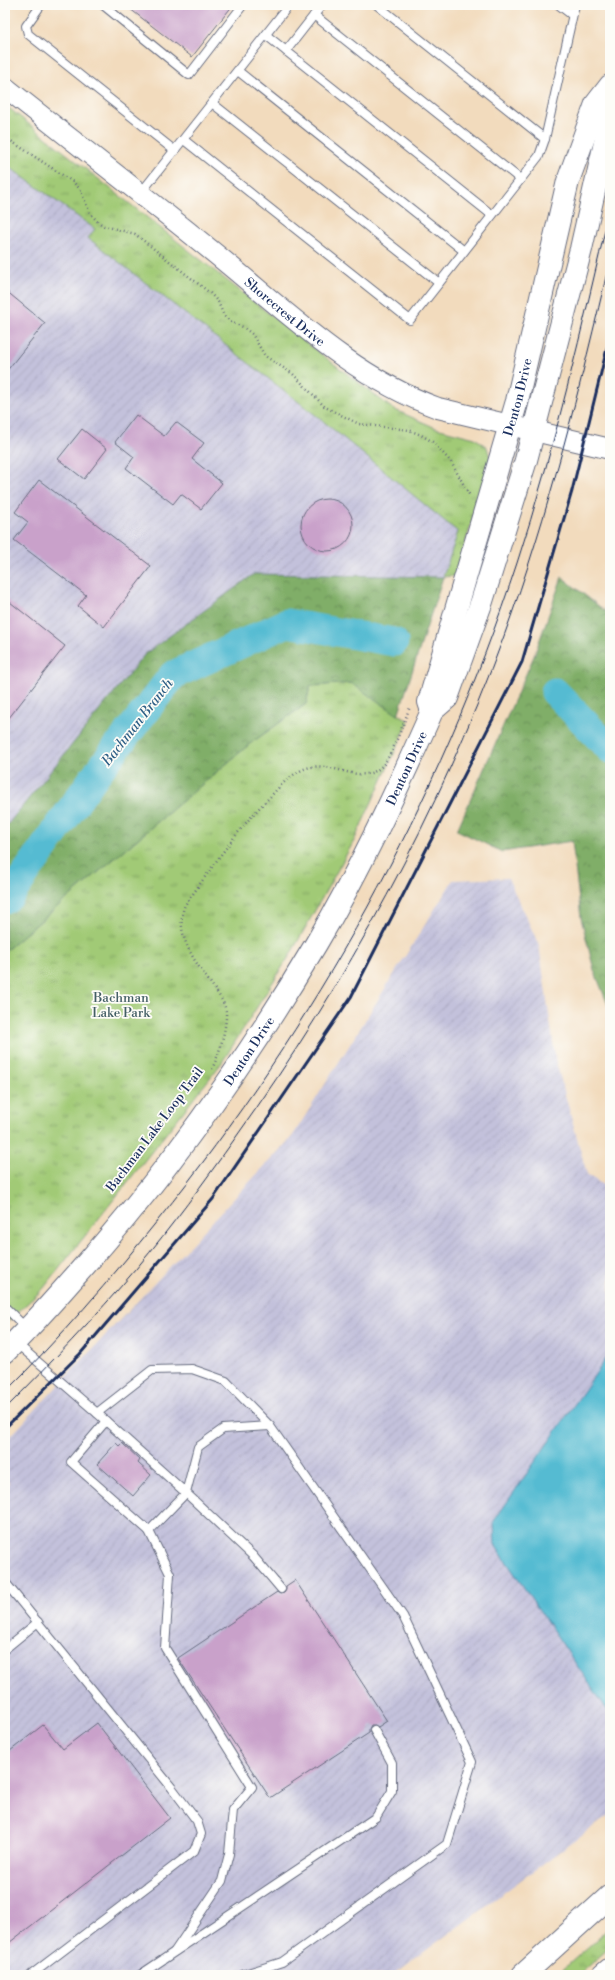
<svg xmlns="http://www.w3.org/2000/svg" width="615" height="1980" viewBox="0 0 615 1980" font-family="'Libre Bodoni',serif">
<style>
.industrial{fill:url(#industrial-furrows)}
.grass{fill:url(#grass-tufts);stroke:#5e7c6a}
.forest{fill:url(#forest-crowns);stroke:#4e6e62}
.water{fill:#54bbd2;stroke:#387598}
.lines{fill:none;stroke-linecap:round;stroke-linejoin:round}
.river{stroke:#54bbd2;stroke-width:29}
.building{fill:#c9a1ca}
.service-casing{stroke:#666b7f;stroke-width:10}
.tertiary-casing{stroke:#666b7f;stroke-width:22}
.secondary-casing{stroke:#666b7f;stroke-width:24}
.primary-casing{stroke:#666b7f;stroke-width:24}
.path{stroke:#666b7f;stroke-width:2.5;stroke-dasharray:1 3;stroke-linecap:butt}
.service{stroke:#fff;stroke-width:8}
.tertiary{stroke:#fff;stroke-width:20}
.secondary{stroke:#fff;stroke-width:22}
.primary{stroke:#fff;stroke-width:22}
.tram{stroke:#1b2f5e;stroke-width:1}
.rail{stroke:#1b2f5e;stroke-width:3}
.labels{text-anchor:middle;stroke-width:3.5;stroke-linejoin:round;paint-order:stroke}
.street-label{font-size:13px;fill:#1b2f5e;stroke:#fdfcf7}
.park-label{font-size:13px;fill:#435e65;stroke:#fdfcf7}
.water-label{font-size:14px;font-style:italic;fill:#2f6087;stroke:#fdfcf7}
</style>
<defs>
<pattern id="industrial-furrows" width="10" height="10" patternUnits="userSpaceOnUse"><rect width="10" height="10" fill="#c3c1db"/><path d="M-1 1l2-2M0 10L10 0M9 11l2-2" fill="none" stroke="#a7a6be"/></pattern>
<pattern id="grass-tufts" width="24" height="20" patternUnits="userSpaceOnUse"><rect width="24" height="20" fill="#a1ca76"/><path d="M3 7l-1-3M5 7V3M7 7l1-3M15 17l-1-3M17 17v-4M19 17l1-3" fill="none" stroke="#82a464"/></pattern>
<pattern id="forest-crowns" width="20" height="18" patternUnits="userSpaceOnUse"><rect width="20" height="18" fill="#80ae67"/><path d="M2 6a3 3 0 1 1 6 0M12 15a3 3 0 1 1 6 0" fill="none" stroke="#688e58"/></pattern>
</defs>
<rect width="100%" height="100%" fill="#fdfcf7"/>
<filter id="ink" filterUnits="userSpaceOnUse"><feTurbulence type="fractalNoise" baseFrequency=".025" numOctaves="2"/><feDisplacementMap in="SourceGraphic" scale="8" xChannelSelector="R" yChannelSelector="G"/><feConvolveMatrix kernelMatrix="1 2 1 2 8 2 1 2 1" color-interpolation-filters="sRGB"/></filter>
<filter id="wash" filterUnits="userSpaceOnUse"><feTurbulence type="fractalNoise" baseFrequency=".012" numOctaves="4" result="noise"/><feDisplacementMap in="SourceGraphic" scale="16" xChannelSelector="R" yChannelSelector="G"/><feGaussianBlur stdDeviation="0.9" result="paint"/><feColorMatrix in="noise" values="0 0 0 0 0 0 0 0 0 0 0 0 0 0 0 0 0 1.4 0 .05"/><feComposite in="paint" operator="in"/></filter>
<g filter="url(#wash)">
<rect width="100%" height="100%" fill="#f2dbbd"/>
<g class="industrial">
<path d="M5,164L95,229L88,238L323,421L458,532L443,577L254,574L145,654L5,828Z"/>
<path d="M508,878L539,945L556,1062L587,1174L610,1190V1814L393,1975H5V1487L9,1483L5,1478V1442L292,1137L453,880Z"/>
</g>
<g class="grass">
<path d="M5,105L287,328L393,409L436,428L475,438L487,447L491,461L455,576L443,577L458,532L323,421L88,238L95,229L5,164Z"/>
<path d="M351,683L409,721L354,841L290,955L221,1064L43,1289L5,1324V951L251,743L306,704L310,686Z"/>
<path d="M610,1927V1947L579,1975H557Z"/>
</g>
<g class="forest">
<path d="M254,574L443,577L398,715L351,683L310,686L306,704L251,743L5,951V828L145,654Z"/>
<path d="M562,577L610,615V1010L594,970L581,918L572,841L502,852L457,830L534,656Z"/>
</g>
<path class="water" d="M610,1353V1714L495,1545L494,1521Z"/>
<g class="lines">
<g class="river">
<path d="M555,692L610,749"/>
<path d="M5,900L9,897L94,777L173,675L287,623L394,642"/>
</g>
</g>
<g id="blocks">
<g class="building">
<path d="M125,5H233L192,57Z"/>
<path d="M5,290L45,323L5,373Z"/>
<path d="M136,415L164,436L176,422L204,443L192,459L222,483L201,509L181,494L173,504L126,468L134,457L115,442Z"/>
<path d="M82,429L107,449L84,479L58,459Z"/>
<path d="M39,480L151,566L104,627L78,606L86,595L14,540L28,522L15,512Z"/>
<circle cx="327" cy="525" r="26"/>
<path d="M5,598L65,646L5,723Z"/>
<path d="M116,1443L119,1446L122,1443L140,1460L138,1463L151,1475L133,1496L97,1464Z"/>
<path d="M295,1580L387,1721L378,1727L375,1725H371L369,1729V1733L270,1798L178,1658L277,1592L280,1594L284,1593L286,1590V1586Z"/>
<path d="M97,1723L170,1818L5,1946V1755L43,1725L63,1749Z"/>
</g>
</g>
</g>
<g filter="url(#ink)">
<use href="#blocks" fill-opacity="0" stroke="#666b7f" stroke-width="1"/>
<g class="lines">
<g class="service-casing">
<g id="service">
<path d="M41,5L26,26L28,34L175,151"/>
<path d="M103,5L189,75L243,5"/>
<path d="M377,5L545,139"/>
<path d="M559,5L572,15"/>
<path d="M314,15L520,179"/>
<path d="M266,35L492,215"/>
<path d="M286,51L322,5"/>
<path d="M238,71L464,251"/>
<path d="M212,103L439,283"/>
<path d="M184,140L410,320L539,156L545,139L575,5"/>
<path d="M140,194L289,5"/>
<path d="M5,1307L27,1329"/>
<path d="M15,1342L97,1413L152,1370L192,1369L226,1381L270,1426L403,1616L472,1762L447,1844L282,1962L242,1975"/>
<path d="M97,1413L186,1493L149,1531L170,1574L165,1648L252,1787L233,1810L229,1854L222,1881L175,1951"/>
<path d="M106,1421L71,1462L149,1531"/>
<path d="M270,1426L223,1429L198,1447L186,1493L253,1556L281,1589"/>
<path d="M5,1582L172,1788L197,1821L201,1834L194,1851L31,1975"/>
<path d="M5,1649L38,1622"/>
<path d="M140,1975L376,1817L392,1791V1763L374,1730"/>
</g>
</g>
<g class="tertiary-casing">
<g id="tertiary">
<path id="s1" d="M5,87C78,145 151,201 223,260C290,315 355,378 438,408L610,449"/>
</g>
</g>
<g class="secondary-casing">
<g id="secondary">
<path id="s2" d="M432,711L429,702L517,401L568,181L596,104L610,86"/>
<path id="s3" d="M5,1352C31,1327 55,1299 79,1272C169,1171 247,1060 316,944C360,870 397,790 432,711L447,698L482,601L526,460L581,249L607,134L610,98"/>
</g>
</g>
<g class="primary-casing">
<g id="primary">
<path d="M523,1975L610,1896"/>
<path d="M603,1975L610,1969"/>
</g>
</g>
<g class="path">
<path d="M5,137L73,182L80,189L90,213L97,221L104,226L135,234L210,293L218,302L224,316L231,322L243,327L252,334L265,356L293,374L325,407L359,424L409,430L421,435L433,442L451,462L470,496"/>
<path d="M212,1069C219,1055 227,1027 226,1012C225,1002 217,993 212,985C196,963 173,934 185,905C212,868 237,829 270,797C278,788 288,777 300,771C328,755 358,788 381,767C392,757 404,721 410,707"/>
</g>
<use href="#service" class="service"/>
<use href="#tertiary" class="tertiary"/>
<use href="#secondary" class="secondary"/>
<use href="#primary" class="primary"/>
<g class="tram">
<path d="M5,1392C60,1338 110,1280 158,1220C315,1025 439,802 517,563C555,447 582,328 610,209"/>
<path d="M5,1409C50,1364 95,1317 136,1269C172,1226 204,1182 236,1137C347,982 438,815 504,636C549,513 580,387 610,260"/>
</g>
<path class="rail" d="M5,1428L80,1354L213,1199L351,997L522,662L572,491L610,336"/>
</g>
</g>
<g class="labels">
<g class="street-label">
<text dy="5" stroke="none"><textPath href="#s1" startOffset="359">Shorecrest Drive</textPath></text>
<text dy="5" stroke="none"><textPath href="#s2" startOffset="327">Denton Drive</textPath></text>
<text dy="5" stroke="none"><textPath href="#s3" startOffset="712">Denton Drive</textPath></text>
<text dy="5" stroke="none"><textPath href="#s3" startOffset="388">Denton Drive</textPath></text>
<text transform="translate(154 1129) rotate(-53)" y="5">Bachman Lake Loop Trail</text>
</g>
<g class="park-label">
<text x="121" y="1002">Bachman<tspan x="121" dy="15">Lake Park</tspan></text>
</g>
<g class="water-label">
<text transform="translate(137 722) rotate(-52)" y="5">Bachman Branch</text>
</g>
</g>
<rect width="615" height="1980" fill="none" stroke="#fdfcf7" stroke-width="20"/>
</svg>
